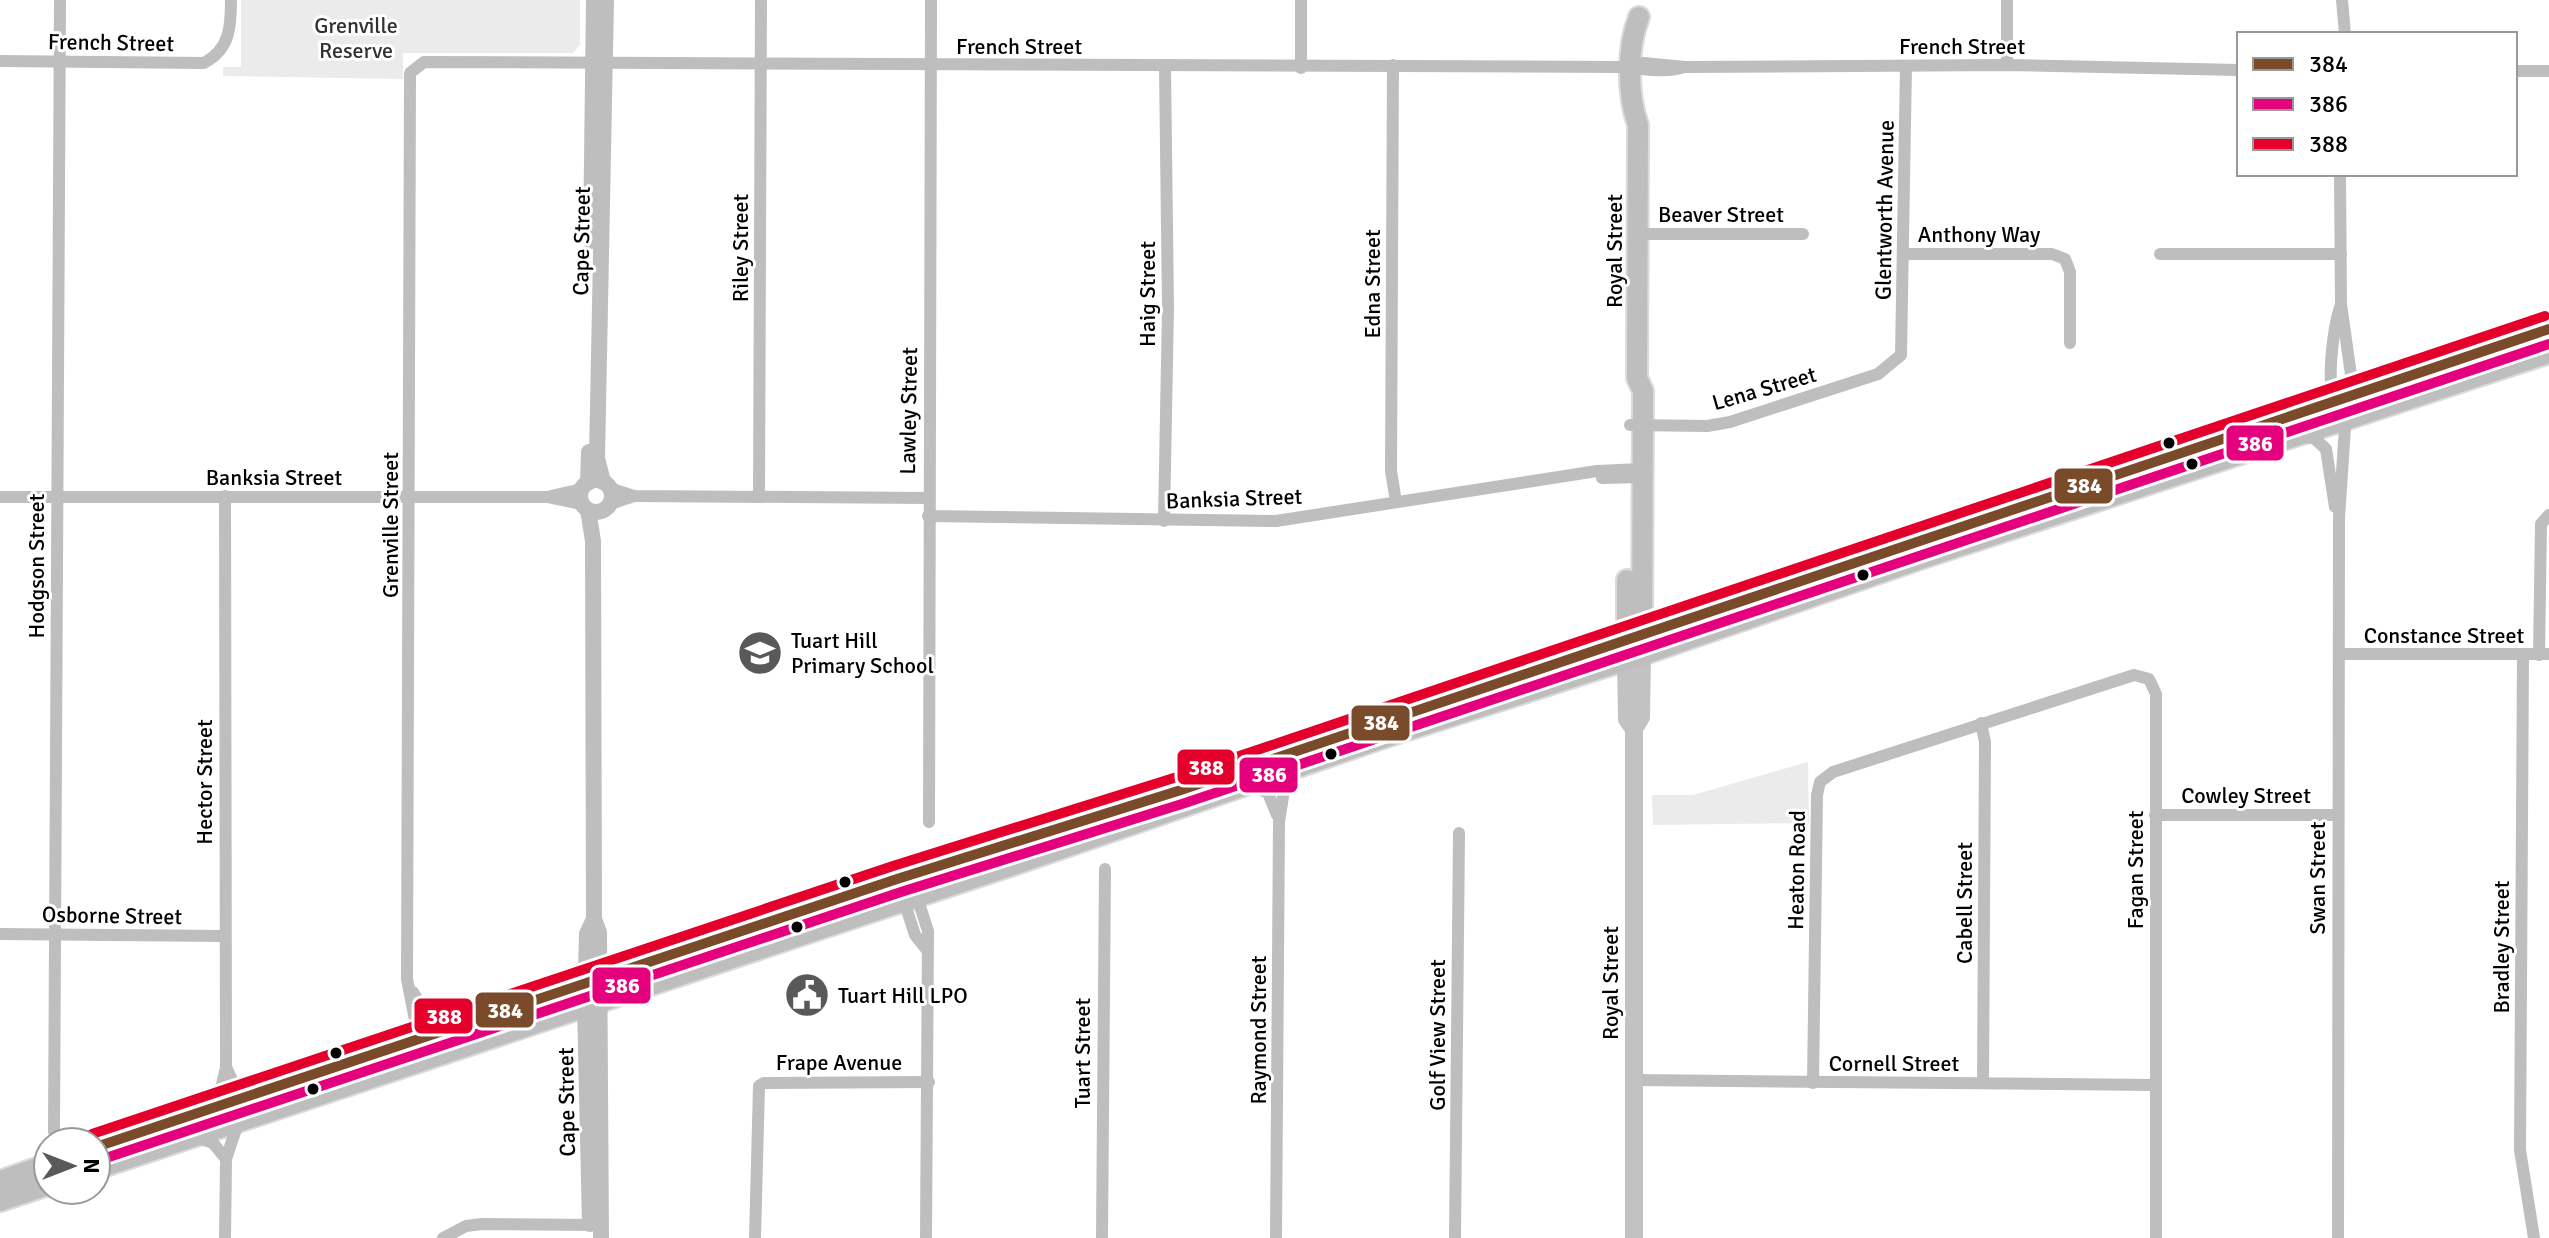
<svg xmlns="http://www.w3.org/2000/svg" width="2549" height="1238" viewBox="0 0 2549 1238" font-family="Signika,sans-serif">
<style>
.green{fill:#ebebeb}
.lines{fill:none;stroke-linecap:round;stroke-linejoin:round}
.primary-casing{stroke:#dbdbdb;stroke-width:24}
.trunk-casing{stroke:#dbdbdb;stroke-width:24}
.minor{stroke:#bebebe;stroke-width:12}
.tertiary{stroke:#bebebe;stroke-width:16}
.secondary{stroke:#c2c2c2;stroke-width:18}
.primary{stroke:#bebebe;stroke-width:20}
.trunk{stroke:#bebebe;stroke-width:20}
.bus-1-casing{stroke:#fff;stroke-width:16}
.bus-2-casing{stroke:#fff;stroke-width:16}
.bus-3-casing{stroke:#fff;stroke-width:16}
.bus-1{stroke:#7a4b2a;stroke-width:10}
.bus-2{stroke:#e5007d;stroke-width:10}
.bus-3{stroke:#e4002b;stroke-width:10}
.bus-dot{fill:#000;stroke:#fff;stroke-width:3}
.labels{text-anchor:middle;stroke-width:6;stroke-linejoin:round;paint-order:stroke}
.park-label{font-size:22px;fill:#313131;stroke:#fff}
.street-label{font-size:22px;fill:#000;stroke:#fff}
.poi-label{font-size:22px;fill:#000;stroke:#fff;text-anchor:start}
.line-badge{stroke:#fff;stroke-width:3}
.badge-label{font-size:22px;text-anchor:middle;font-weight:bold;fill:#fff}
</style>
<rect width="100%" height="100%" fill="#fff"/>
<g class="green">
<path d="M241,0H580V45L573,53H403V79L223,76V67H241Z"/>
<path d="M1808,762L1809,823L1653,825L1652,795H1693Z"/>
</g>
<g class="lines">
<g class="primary-casing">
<g id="primary">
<path d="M1639,17C1627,47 1627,94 1638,125L1637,378L1643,391L1642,649"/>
<path d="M1627,656V580"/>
</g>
</g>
<g class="trunk-casing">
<g id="trunk">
<path d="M96,1147L897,879L1181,790L2549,329"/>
<path d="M96,1169L1013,865L1383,738L1642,655L1923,558L2549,353"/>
<path d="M0,1181L48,1164"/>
<path d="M0,1201L48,1185"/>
</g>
</g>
<g class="minor">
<path d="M2007,0V65"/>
<path d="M2342,0L2345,34"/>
<path d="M0,61L204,63C230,49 231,27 231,0"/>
<path d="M1393,65L1391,471L1396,502"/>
<path d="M1632,67L1644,63L1685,67L2007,65L2239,70"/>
<path d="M1301,68V0"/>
<path d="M2515,71H2549"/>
<path d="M2340,174L2341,304L2351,375L2365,393"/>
<path d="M1638,234H1803"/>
<path d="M1903,254H2052L2065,259L2070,272V343"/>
<path d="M2160,254H2341"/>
<path d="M2340,307C2334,326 2323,394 2339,407L2364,411"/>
<path d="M1630,425L1707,426L1730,422L1878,374L1901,355L1906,66"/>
<path d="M2300,437L2314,438L2326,449L2335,507"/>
<path d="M1602,478L1641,477"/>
<path d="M609,488L634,496L928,498"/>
<path d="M551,496L582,489"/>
<path d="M759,496L761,0"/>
<path d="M0,497H548L582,504"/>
<path d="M610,504L634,496"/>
<path d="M928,516L1276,521L1597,471L1641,469"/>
<path d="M1164,521L1168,308L1165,66"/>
<path d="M2339,654H2549"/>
<path d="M2523,655L2520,1150L2534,1238"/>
<path d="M2539,655L2541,524L2549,515"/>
<path d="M1981,723L1985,742L1983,1083"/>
<path d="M1249,784L1268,793L1277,815"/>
<path d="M2155,815H2337"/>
<path d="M929,822L931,0"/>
<path d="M910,875L928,931L926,1238"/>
<path d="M897,879L915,935L927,950"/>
<path d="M0,934L224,936"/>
<path d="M413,992L428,1018L446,1032"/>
<path d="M412,1043L415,1020L407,979L410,73L424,62L1621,67C1644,68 1661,74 1685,67"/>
<path d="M226,1067L234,1084L252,1096"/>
<path d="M1634,1080L2154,1085"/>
<path d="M1813,1083L1817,795L1820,782L1833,772L2134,675L2149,679L2156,694V1238"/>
<path d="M217,1107L226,1067L225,496"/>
<path d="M54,1132L60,0"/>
<path d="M194,1136L213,1143L226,1159"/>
<path d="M225,1238L226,1159L238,1123"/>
<path d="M443,1238L466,1226L482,1224L597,1225"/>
<path d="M755,1238L759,1086L764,1083L929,1082"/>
<path d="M1102,1238L1105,869"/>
<path d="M1276,1238L1279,822L1287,771"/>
<path d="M1455,1238L1459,833"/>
<path d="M2338,1238L2339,518L2345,427L2340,420"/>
</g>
<g class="tertiary">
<path d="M591,241L594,0"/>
<circle cx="596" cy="496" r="16"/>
<path d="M603,482L597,458L606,0"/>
<path d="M588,483L589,452"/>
<path d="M588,510L593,541L594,919L599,932L601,1238"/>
<path d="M590,1224L585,1005L587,934L594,919"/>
</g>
<g class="secondary">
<path d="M1626,660L1627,719L1634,729"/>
<path d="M1634,1238V729L1641,717L1642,655"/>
</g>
<use href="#primary" class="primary"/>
<use href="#trunk" class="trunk"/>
<g class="bus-1-casing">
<path id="bus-1" d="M96,1147L897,879L1181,790L2549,329"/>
</g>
<g class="bus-2-casing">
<path id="bus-2" d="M100,1160L901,892L1185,803L2549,344"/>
</g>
<g class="bus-3-casing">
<path id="bus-3" d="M92,1134L893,866L1177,777L2545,316"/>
</g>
<use href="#bus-1" class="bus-1"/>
<use href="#bus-2" class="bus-2"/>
<use href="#bus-3" class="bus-3"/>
</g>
<defs>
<g id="school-disc" transform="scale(2.3)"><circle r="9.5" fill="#595959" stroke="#fff"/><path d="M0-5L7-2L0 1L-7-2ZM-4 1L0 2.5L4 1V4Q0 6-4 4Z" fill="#fff"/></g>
<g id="civic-disc" transform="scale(2.3)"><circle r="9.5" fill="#595959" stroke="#fff"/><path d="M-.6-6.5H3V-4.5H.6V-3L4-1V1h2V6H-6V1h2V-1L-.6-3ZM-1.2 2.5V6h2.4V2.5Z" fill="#fff"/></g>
</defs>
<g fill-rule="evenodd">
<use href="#school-disc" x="760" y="653"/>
<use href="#civic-disc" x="807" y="995"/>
</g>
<g class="bus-dot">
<circle cx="2169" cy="443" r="7"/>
<circle cx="2192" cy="464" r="7"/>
<circle cx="1863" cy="575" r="7"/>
<circle cx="1331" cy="754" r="7"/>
<circle cx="845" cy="882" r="7"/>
<circle cx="797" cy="927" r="7"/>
<circle cx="336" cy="1053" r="7"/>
<circle cx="313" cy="1089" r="7"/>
</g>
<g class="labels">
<g class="park-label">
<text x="356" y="33">Grenville<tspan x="356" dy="25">Reserve</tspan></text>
</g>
<g class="street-label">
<text transform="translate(111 42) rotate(1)" y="8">French Street</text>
<text x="1019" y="54">French Street</text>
<text x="1962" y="54">French Street</text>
<text transform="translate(1884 210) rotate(-89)" y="8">Glentworth Avenue</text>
<text x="1721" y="222">Beaver Street</text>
<text x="1979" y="242">Anthony Way</text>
<text transform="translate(581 241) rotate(-89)" y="8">Cape Street</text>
<text transform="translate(740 248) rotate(-90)" y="8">Riley Street</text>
<text transform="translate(1614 251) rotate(-90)" y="8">Royal Street</text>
<text transform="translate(1372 284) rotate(-90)" y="8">Edna Street</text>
<text transform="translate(1147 294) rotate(-90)" y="8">Haig Street</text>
<text transform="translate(1764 388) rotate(-16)" y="8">Lena Street</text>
<text transform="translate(908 411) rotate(-89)" y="8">Lawley Street</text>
<text x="274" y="485">Banksia Street</text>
<text transform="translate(1234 498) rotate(-2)" y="8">Banksia Street</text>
<text transform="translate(390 525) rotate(-90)" y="8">Grenville Street</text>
<text transform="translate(36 566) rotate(-90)" y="8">Hodgson Street</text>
<text x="2444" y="643">Constance Street</text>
<text transform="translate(204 782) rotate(-90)" y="8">Hector Street</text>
<text x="2246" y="803">Cowley Street</text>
<text transform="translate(1796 870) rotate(-89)" y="8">Heaton Road</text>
<text transform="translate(2135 870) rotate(-90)" y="8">Fagan Street</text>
<text transform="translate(2317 878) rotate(-90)" y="8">Swan Street</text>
<text transform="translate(1964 903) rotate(-90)" y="8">Cabell Street</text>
<text transform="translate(112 915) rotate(1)" y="8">Osborne Street</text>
<text transform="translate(2501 947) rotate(-90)" y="8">Bradley Street</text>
<text transform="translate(1610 983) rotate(-90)" y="8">Royal Street</text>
<text transform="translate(1258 1030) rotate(-90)" y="8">Raymond Street</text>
<text transform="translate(1437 1035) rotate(-90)" y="8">Golf View Street</text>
<text transform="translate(1082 1053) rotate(-90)" y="8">Tuart Street</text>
<text x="839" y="1070">Frape Avenue</text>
<text x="1894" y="1071">Cornell Street</text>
<text transform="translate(566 1102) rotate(-91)" y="8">Cape Street</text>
</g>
<g class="poi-label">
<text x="791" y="648">Tuart Hill<tspan x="791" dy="25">Primary School</tspan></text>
<text x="838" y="1003">Tuart Hill LPO</text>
</g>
</g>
<g class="line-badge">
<rect x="2225" y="424" width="60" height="38" rx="8" fill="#e5007d"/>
<rect x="2053" y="467" width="61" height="38" rx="8" fill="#7a4b2a"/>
<rect x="1350" y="704" width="61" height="38" rx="8" fill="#7a4b2a"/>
<rect x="1176" y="748" width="60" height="38" rx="8" fill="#e4002b"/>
<rect x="1238" y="756" width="61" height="38" rx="8" fill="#e5007d"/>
<rect x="591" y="966" width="61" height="39" rx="8" fill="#e5007d"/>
<rect x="474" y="991" width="61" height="38" rx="8" fill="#7a4b2a"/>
<rect x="413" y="997" width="61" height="38" rx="8" fill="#e4002b"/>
</g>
<g class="badge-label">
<text x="2255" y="451">386</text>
<text x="2084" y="493">384</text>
<text x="1381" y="730">384</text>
<text x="1206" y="775">388</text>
<text x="1269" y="782">386</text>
<text x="622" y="993">386</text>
<text x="505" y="1018">384</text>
<text x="444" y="1024">388</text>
</g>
<rect x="2237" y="32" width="280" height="144" fill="#ffffff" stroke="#999999" stroke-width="2"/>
<rect x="2253" y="58" width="40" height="12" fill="#7a4b2a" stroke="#999999" stroke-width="2"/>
<text x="2309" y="72" font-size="24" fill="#000000">384</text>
<rect x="2253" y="98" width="40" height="12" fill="#e5007d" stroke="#999999" stroke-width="2"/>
<text x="2309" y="112" font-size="24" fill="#000000">386</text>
<rect x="2253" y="138" width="40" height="12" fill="#e4002b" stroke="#999999" stroke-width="2"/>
<text x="2309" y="152" font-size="24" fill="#000000">388</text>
<g transform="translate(72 1166) rotate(90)"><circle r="38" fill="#ffffff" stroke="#999999" stroke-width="2"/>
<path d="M0-6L14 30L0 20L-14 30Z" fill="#595959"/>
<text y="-12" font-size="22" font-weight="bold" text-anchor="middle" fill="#000000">N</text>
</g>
</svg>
